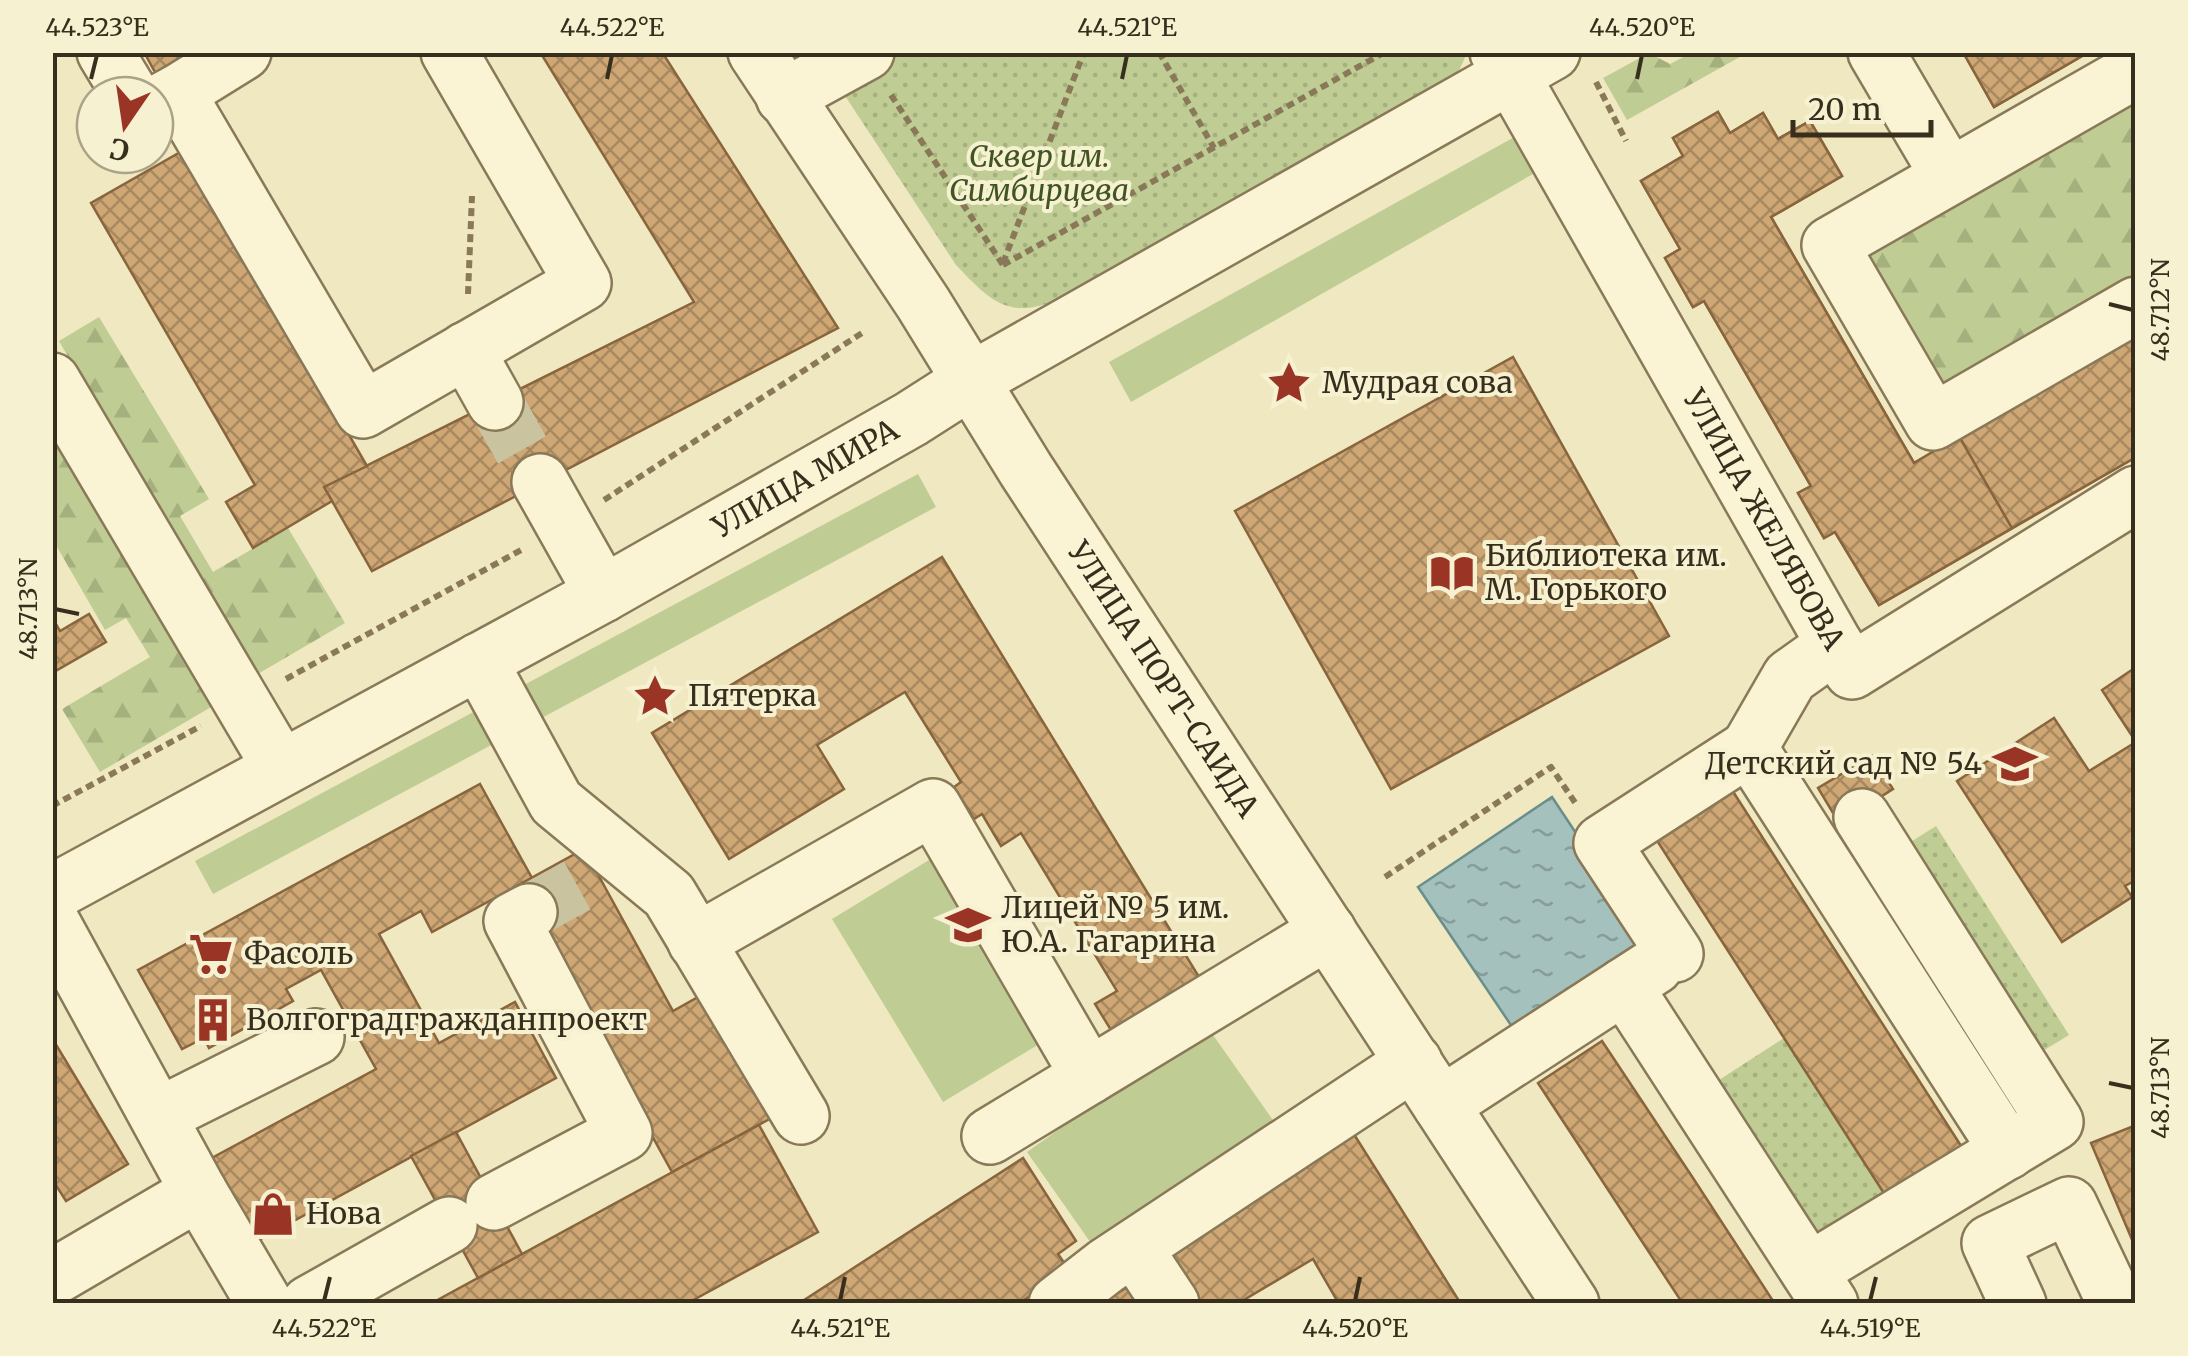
<svg xmlns="http://www.w3.org/2000/svg" width="2188" height="1356" viewBox="0 0 2188 1356" font-family="Merriweather,serif">
<style>
.green{fill:#bfcd94}
.forest{fill:url(#forest-firs)}
.park{fill:url(#park-dots)}
.water{fill:url(#water-ripples);stroke:#6a8f8b;stroke-width:2.5}
.building{fill:url(#building-cross-hatch);stroke:#89653d;stroke-width:2.5}
.lines{fill:none;stroke-linecap:round;stroke-linejoin:round}
.minor-tunnel{stroke:#cac3a0;stroke-width:55;stroke-dasharray:55 28;stroke-linecap:butt}
.minor-casing{stroke:#897958;stroke-width:60}
.path{stroke:#897958;stroke-width:6;stroke-dasharray:8 5;stroke-linecap:butt}
.minor{stroke:#faf4d4;stroke-width:55}
.ticks{fill:none;stroke:#382e1d;stroke-width:4}
.labels{text-anchor:middle;stroke-width:8;stroke-linejoin:round;paint-order:stroke}
.park-label{font-size:30px;font-style:italic;fill:#415523;stroke:#f6f1d0}
.poi-label{font-size:30px;fill:#382e1d;stroke:#f6f1d0;text-anchor:start}
.street-label{font-size:30px;fill:#382e1d;stroke:#f6f1d0}
.neatline{fill:none;stroke:#382e1d;stroke-width:4}
.ticks-label{font-size:25px;text-anchor:middle;fill:#382e1d}
</style>
<defs>
<pattern id="forest-firs" width="22" height="20" patternUnits="userSpaceOnUse" patternTransform="scale(2.5)"><rect width="22" height="20" fill="#bfcd94"/><path d="M5 1l3.5 6h-7zM16 11l3.5 6h-7z" fill="#a5b07f"/></pattern>
<pattern id="park-dots" width="8" height="8" patternUnits="userSpaceOnUse" patternTransform="scale(2.5)"><rect width="8" height="8" fill="#bfcd94"/><path d="M2 2h.1M6 6h.1" fill="none" stroke="#a5b07f" stroke-width="1.8" stroke-linecap="round"/></pattern>
<pattern id="water-ripples" width="26" height="14" patternUnits="userSpaceOnUse" patternTransform="scale(2.5)"><rect width="26" height="14" fill="#a4c1bd"/><path d="M2 4q2-2 4 0t4 0M15 11q2-2 4 0t4 0" fill="none" stroke="#879d99"/></pattern>
<pattern id="building-cross-hatch" width="8" height="8" patternUnits="userSpaceOnUse" patternTransform="scale(2.5)"><rect width="8" height="8" fill="#cea775"/><path d="M0 0l8 8M0 8l8-8" fill="none" stroke="#a8885f"/></pattern>
</defs>
<rect width="100%" height="100%" fill="#efe8c1"/>
<g class="green">
<path d="M1518,135L1547,166L1131,402L1109,362Z"/>
<path d="M918,474L936,507L213,894L195,861Z"/>
<path d="M934,857L1046,1040L943,1102L832,919Z"/>
<path d="M1206,1025L1280,1130L1100,1256L1027,1152Z"/>
</g>
<g class="forest">
<path d="M1649,53L1670,64L1691,53H1747L1627,120L1603,78Z"/>
<path d="M2135,95V282L1949,390L1868,253Z"/>
<path d="M99,317L209,499L180,516L213,572L288,528L345,623L239,685L90,395L59,341Z"/>
<path d="M52,417L230,696L100,772L62,709L150,657L126,618L105,630L53,540Z"/>
</g>
<g class="park">
<path d="M817,53H1467L1454,82L1064,297C1010,321 993,304 956,265Z"/>
<path d="M1936,826L2069,1035L2031,1058L1898,850Z"/>
<path d="M1784,1038L1887,1198L1819,1242L1716,1082Z"/>
</g>
<path class="water" d="M1552,797L1655,952L1521,1040L1418,887Z"/>
<g class="building">
<path d="M144,52H194L156,74Z"/>
<path d="M540,52H662L838,328L372,571L324,487L694,302Z"/>
<path d="M1963,52H2089L1994,107Z"/>
<path d="M1963,52H2089L1994,107Z"/>
<path d="M1718,112L1730,133L1763,113L1778,139L1810,121L1842,176L1771,217L1914,463L2136,335V457L1879,605L1835,532L1824,538L1798,493L1811,486L1704,301L1693,307L1665,258L1680,249L1641,181L1683,156L1673,138Z"/>
<path d="M1718,112L1730,133L1763,113L1778,139L1810,121L1842,176L1771,217L1914,463L1959,436L2012,528L1879,605L1835,532L1824,538L1798,493L1811,486L1704,301L1693,307L1665,258L1680,249L1641,181L1683,156L1673,138Z"/>
<path d="M184,150L367,466L324,487L332,501L253,548L226,502L255,485L91,203Z"/>
<path d="M2136,335V457L2012,528L1959,436Z"/>
<path d="M1513,357L1669,636L1391,789L1235,511Z"/>
<path d="M942,557L1207,990L1119,1043L1095,1004L1117,991L1021,833L1001,846L982,814L974,819L954,787L961,782L905,692L817,745L844,789L729,859L652,733Z"/>
<path d="M89,614L106,642L52,673V617L60,631Z"/>
<path d="M2136,667V742L2102,690Z"/>
<path d="M2054,718L2089,771L2136,742V880L2125,886L2132,897L2062,942L1957,781Z"/>
<path d="M1872,756L1893,789L1839,823L1818,788Z"/>
<path d="M1723,776L1963,1149L1887,1198L1647,825Z"/>
<path d="M480,784L532,878L432,932L421,911L379,934L439,1043L515,1002L556,1078L255,1242L210,1159L376,1069L321,970L286,989L293,1001L209,1048L204,1038L182,1049L138,970Z"/>
<path d="M584,849L673,1011L707,992L775,1116L672,1172L515,887Z"/>
<path d="M52,1038L128,1164L66,1201L52,1179Z"/>
<path d="M1602,1041L1693,1178L1775,1304H1683L1538,1083Z"/>
<path d="M759,1125L818,1232L686,1304H430Z"/>
<path d="M2136,1125V1249L2091,1143Z"/>
<path d="M1350,1128L1461,1304H1339L1313,1259L1237,1304H1182L1149,1247Z"/>
<path d="M456,1132L522,1254L478,1278L411,1156Z"/>
<path d="M1023,1158L1076,1241L1058,1254L1069,1270L1018,1304H798Z"/>
<path d="M1138,1281L1151,1304H1099Z"/>
</g>
<g class="lines">
<g class="minor-tunnel">
<path d="M495,402L540,482"/>
<path d="M529,912L598,874"/>
</g>
<g class="minor-casing">
<g id="minor">
<path d="M105,52L131,95"/>
<path id="s1" d="M756,52L923,303L1026,470L1571,1304"/>
<path id="s2" d="M1498,52L1835,645L1852,671L2136,494"/>
<path d="M1876,52L1949,176"/>
<path d="M2136,70L1830,245L1933,422L2136,305"/>
<path d="M177,93L243,52"/>
<path d="M784,97L866,52"/>
<path d="M155,105L177,93L363,410L583,283L449,52"/>
<path d="M466,350L495,402"/>
<path d="M52,381L281,768"/>
<path d="M540,482L603,594"/>
<path d="M1835,645L1790,677L1749,748L2008,1151"/>
<path d="M479,661L556,802L669,895L801,1116"/>
<path id="s3" d="M52,893L603,594L911,419L972,380L1552,52"/>
<path d="M52,923L199,1192L52,1278"/>
<path d="M696,942L933,807L1089,1076L1328,931"/>
<path d="M1675,954L1602,843L1749,748"/>
<path d="M1624,986L1830,1304"/>
<path d="M1441,1105L1655,966"/>
<path d="M160,1115L316,1037"/>
<path d="M990,1136L1089,1076"/>
<path d="M199,1192L265,1304"/>
<path d="M494,1202L624,1133L512,921L529,912"/>
<path d="M1134,1248L1171,1304"/>
<path d="M1809,1271L2055,1122L1862,817"/>
<path d="M309,1304L449,1225"/>
<path d="M1057,1304L1106,1266L1414,1062"/>
<path d="M2018,1304L1990,1243L2069,1205L2116,1304"/>
</g>
</g>
<g class="path">
<path d="M1159,52L1214,148"/>
<path d="M1596,82L1626,141"/>
<path d="M891,95L1003,265"/>
<path d="M1003,263L1084,52"/>
<path d="M1003,265L1385,52"/>
<path d="M468,294L472,196"/>
<path d="M604,500L862,333"/>
<path d="M286,679L521,550"/>
<path d="M52,806L201,726"/>
<path d="M1385,877L1551,767L1576,804"/>
</g>
<use href="#minor" class="minor"/>
</g>
<path class="ticks" d="M91,79L97,55M607,79L612,55M1122,79L1127,55M1637,79L1642,55M2109,304L2133,310M55,609L79,614M2109,1083L2133,1088M324,1301L330,1277M840,1301L845,1277M1355,1301L1360,1277M1870,1301L1876,1277"/>
<defs>
<g id="sight-bare" transform="scale(3.45)"><path d="M0-6L1.8-2.2L6-1.7L2.9 1.2L3.7 5.4L0 3.3L-3.7 5.4L-2.9 1.2L-6-1.7L-1.8-2.2Z" fill="#9a3526" stroke="#f6f1d0" stroke-width="2.5" paint-order="stroke"/></g>
<g id="library-bare" transform="scale(3.45)"><path d="M-6-4Q-3-5.5-.7-3.5V5Q-3 3-6 4ZM6-4Q3-5.5 .7-3.5V5Q3 3 6 4Z" fill="#9a3526" stroke="#f6f1d0" stroke-width="2.5" paint-order="stroke"/></g>
<g id="school-bare" transform="scale(3.45)"><path d="M0-5L7-2L0 1L-7-2ZM-4 1L0 2.5L4 1V4Q0 6-4 4Z" fill="#9a3526" stroke="#f6f1d0" stroke-width="2.5" paint-order="stroke"/></g>
<g id="supermarket-bare" transform="scale(3.45)"><path d="M-6-5.5h2.5l.6 2H6L4.5 2H-2.5L-4.4-4H-6ZM-1.5 3.2a1.3 1.3 0 1 0 .1 0ZM3 3.2a1.3 1.3 0 1 0 .1 0Z" fill="#9a3526" stroke="#f6f1d0" stroke-width="2.5" paint-order="stroke"/></g>
<g id="building-bare" transform="scale(3.45)"><path d="M-4-6H4V6H1V3H-1V6H-4ZM-2.5-4.3h1.7v1.8h-1.7ZM.8-4.3h1.7v1.8H.8ZM-2.5-1h1.7V.8h-1.7ZM.8-1h1.7V.8H.8Z" fill="#9a3526" stroke="#f6f1d0" stroke-width="2.5" paint-order="stroke"/></g>
<g id="shop-bare" transform="scale(3.45)"><path d="M-5-2.5h2.3a2.7 3.5 0 0 1 5.4 0H5L5.5 6h-11ZM-1.5-2.5h3a1.5 2.3 0 0 0-3 0Z" fill="#9a3526" stroke="#f6f1d0" stroke-width="2.5" paint-order="stroke"/></g>
</defs>
<g fill-rule="evenodd">
<use href="#sight-bare" x="1289" y="383"/>
<use href="#library-bare" x="1452" y="573"/>
<use href="#sight-bare" x="655" y="696"/>
<use href="#school-bare" x="2015" y="764"/>
<use href="#school-bare" x="968" y="925"/>
<use href="#supermarket-bare" x="211" y="954"/>
<use href="#building-bare" x="213" y="1020"/>
<use href="#shop-bare" x="273" y="1214"/>
</g>
<g class="labels">
<g class="park-label">
<text x="1039" y="167">Сквер им.<tspan x="1039" dy="34">Симбирцева</tspan></text>
</g>
<g class="poi-label">
<text x="1322" y="393">Мудрая сова</text>
<text x="1485" y="566">Библиотека им.<tspan x="1485" dy="34">М. Горького</tspan></text>
<text x="688" y="706">Пятерка</text>
<text x="1982" y="774" text-anchor="end">Детский сад № 54</text>
<text x="1001" y="918">Лицей № 5 им.<tspan x="1001" dy="34">Ю.А. Гагарина</tspan></text>
<text x="244" y="964">Фасоль</text>
<text x="246" y="1030">Волгоградгражданпроект</text>
<text x="306" y="1224">Нова</text>
</g>
<g class="street-label">
<text dy="10" stroke="none"><textPath href="#s3" startOffset="860">УЛИЦА МИРА</textPath></text>
<text dy="10" stroke="none"><textPath href="#s2" startOffset="538">УЛИЦА ЖЕЛЯБОВА</textPath></text>
<text dy="10" stroke="none"><textPath href="#s1" startOffset="748">УЛИЦА ПОРТ-САИДА</textPath></text>
</g>
</g>
<rect width="2188" height="1356" fill="none" stroke="#f6f1d0" stroke-width="110"/>
<g transform="translate(125 125) rotate(193)"><circle r="48" fill="#f6f1d0" stroke="#aaa388" stroke-width="2.5"/>
<path d="M0-8L18 38L0 25L-18 38Z" fill="#9a3526"/>
<text y="-15" font-size="28" font-weight="bold" text-anchor="middle" fill="#382e1d">С</text>
</g>
<path d="M1793 120v15h138v-15" fill="none" stroke="#382e1d" stroke-width="5"/>
<text x="1808" y="120" font-size="30" fill="#382e1d" stroke="#f6f1d0" stroke-width="8" paint-order="stroke">20 m</text>
<rect x="55" y="55" width="2078" height="1246" class="neatline"/>
<g class="ticks-label">
<text x="97" y="36">44.523°E</text>
<text x="612" y="36">44.522°E</text>
<text x="1127" y="36">44.521°E</text>
<text x="1642" y="36">44.520°E</text>
<text transform="translate(2160 310) rotate(-90)" y="9">48.712°N</text>
<text transform="translate(28 609) rotate(-90)" y="9">48.713°N</text>
<text transform="translate(2160 1088) rotate(-90)" y="9">48.713°N</text>
<text x="324" y="1337">44.522°E</text>
<text x="840" y="1337">44.521°E</text>
<text x="1355" y="1337">44.520°E</text>
<text x="1870" y="1337">44.519°E</text>
</g>
</svg>
